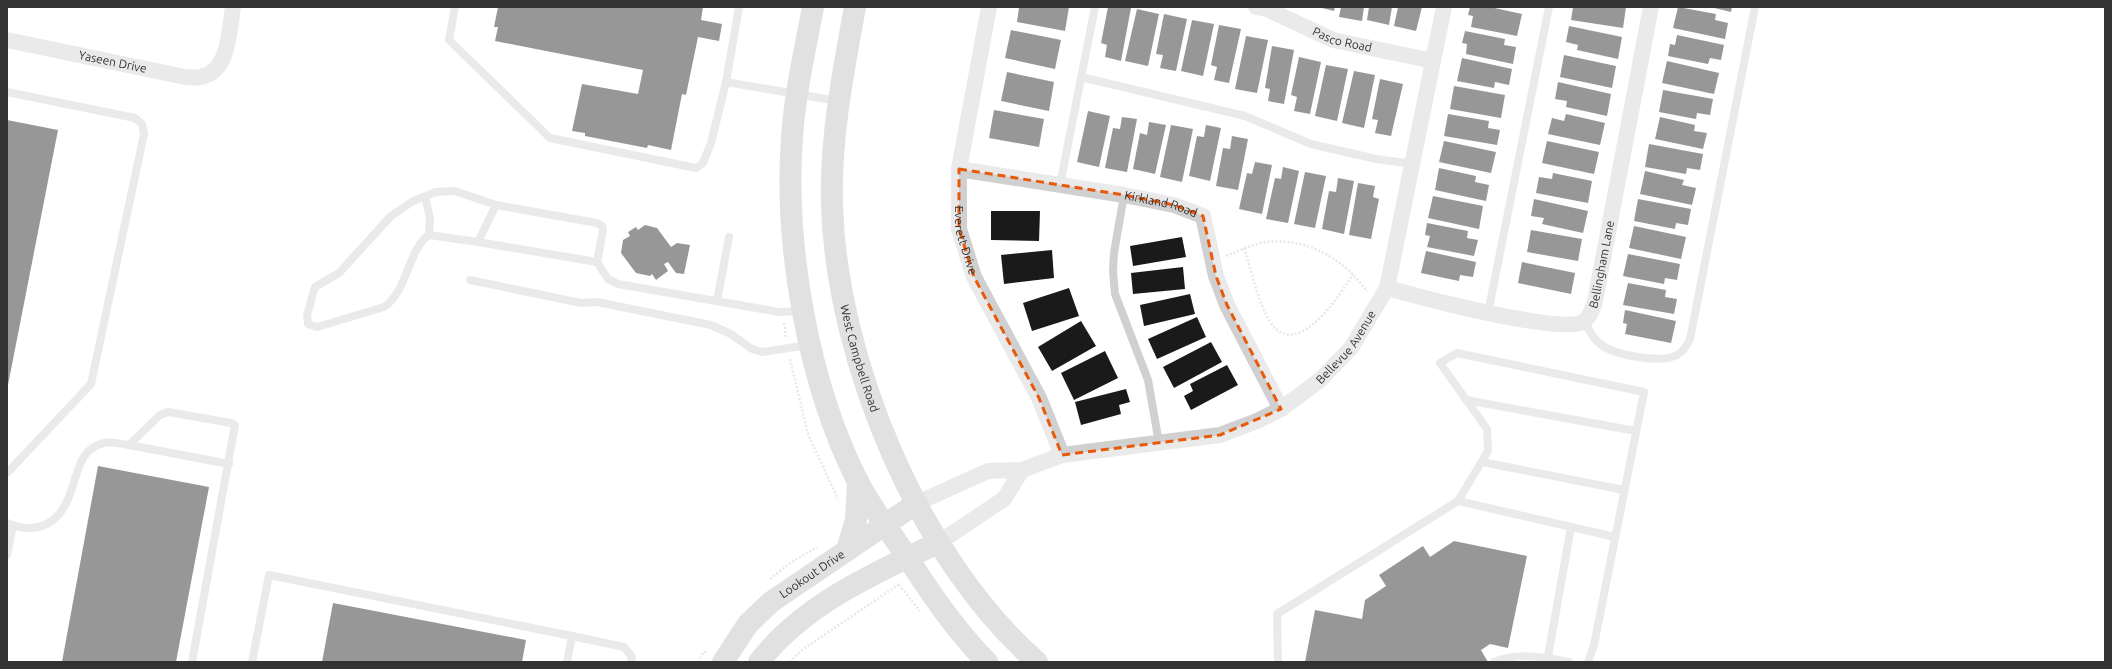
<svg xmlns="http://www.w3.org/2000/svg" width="2112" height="669" viewBox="0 0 2112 669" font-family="Ubuntu,sans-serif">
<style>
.building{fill:#1a1a1a}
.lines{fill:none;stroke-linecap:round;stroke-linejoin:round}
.path{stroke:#cdcdcd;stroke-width:2.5;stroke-dasharray:2 2;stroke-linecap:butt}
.service{stroke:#d0d0d0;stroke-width:8}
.minor{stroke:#d0d0d0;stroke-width:16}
.secondary{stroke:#bdbdbd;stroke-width:22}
.marked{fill:none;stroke:#e8590c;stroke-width:3;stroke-dasharray:8 5;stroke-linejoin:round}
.labels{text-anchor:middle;stroke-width:4;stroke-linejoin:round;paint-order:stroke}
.street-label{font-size:12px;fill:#333;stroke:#fff}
</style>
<rect width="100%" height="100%" fill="#fff"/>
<g class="building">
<path d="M498,7H703L701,20L722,24L719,41L698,37L686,95L682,94L671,150L648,145L647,148L585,136V133L572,131L582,84L638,94L643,70L495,41L498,27H494Z"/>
<path d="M1019,7H1069L1065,31L1017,22Z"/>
<path d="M1108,7L1131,8L1121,61L1105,57L1107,45L1101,43Z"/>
<path d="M1318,7H1335L1334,11Z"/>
<path d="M1341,7H1364L1362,21L1339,17Z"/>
<path d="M1369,7H1392L1389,25L1367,20Z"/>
<path d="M1398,7H1422L1416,31L1394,26Z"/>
<path d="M1470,7H1490L1522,14L1517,36L1471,27L1473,16L1468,15Z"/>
<path d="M1573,7H1626L1623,28L1571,20Z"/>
<path d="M1678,7L1716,14L1715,20L1728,23L1725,39L1673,28Z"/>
<path d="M1710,7H1732L1731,12Z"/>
<path d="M1137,9L1159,14L1148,66L1125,61Z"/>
<path d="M1164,14L1187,19L1176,71L1160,68L1163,55L1156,54Z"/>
<path d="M1192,20L1214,24L1203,76L1181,71Z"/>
<path d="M1219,25L1241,29L1229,83L1214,80L1217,67L1211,65Z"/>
<path d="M1569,26L1622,37L1618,59L1577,50L1578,45L1566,42Z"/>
<path d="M1011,30L1061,40L1055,69L1005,58Z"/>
<path d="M1465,31L1505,39L1504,45L1516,47L1513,64L1466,54L1467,44L1462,43Z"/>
<path d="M1677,35L1724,45L1721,60L1710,58L1708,64L1668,56L1670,44L1675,45Z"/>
<path d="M1246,36L1268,40L1257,93L1235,89Z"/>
<path d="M1272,46L1294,50L1284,104L1268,101L1270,89L1265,88Z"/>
<path d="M1564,55L1616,66L1612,88L1560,77Z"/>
<path d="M1299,57L1321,62L1310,114L1294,111L1297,97L1291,95Z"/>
<path d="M1462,58L1512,69L1509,85L1495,82L1494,88L1457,81Z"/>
<path d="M1667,61L1719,73L1714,94L1662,83Z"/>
<path d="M1326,65L1348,69L1337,121L1315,116Z"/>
<path d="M1354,71L1375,75L1364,128L1342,123Z"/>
<path d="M1007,72L1054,82L1049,111L1001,101Z"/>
<path d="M1380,79L1403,84L1391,136L1375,133L1378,120L1372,119Z"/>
<path d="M1558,82L1611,94L1607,116L1566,107L1567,101L1555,99Z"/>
<path d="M1454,86L1505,95L1501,118L1450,109Z"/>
<path d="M1663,90L1713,99L1710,115L1697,113L1696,119L1659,112Z"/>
<path d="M994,110L1044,119L1039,147L989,138Z"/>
<path d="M1088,111L1110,116L1099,167L1077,162Z"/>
<path d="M1448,114L1489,121L1488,128L1500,130L1497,145L1444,136Z"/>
<path d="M1566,114L1605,123L1600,145L1548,134L1552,118L1564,121Z"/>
<path d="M1122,117L1137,119L1127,172L1105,168L1113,128L1120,129Z"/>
<path d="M1660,117L1695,125L1694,131L1707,133L1703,149L1655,139Z"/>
<path d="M7,120L58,130L8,385H7Z"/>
<path d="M1149,122L1166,125L1155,174L1133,169L1140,133L1147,135Z"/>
<path d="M1171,125L1193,129L1182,182L1160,177Z"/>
<path d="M1206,125L1221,128L1210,181L1189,176L1197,136L1204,137Z"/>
<path d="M1232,136L1248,139L1238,190L1216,186L1223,148L1230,149Z"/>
<path d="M1444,141L1496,152L1491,173L1439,162Z"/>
<path d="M1547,141L1599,152L1594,174L1542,163Z"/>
<path d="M1649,144L1703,154L1700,170L1687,168L1686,174L1645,167Z"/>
<path d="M1255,162L1272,165L1262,214L1239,209L1247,173L1252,174Z"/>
<path d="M1283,167L1299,171L1288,223L1266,219L1275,178L1281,179Z"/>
<path d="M1439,168L1476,176L1475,182L1489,185L1486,201L1435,190Z"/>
<path d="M1645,171L1684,180L1682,185L1696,188L1692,205L1640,194Z"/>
<path d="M1305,172L1326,176L1315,228L1294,224Z"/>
<path d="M1553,173L1592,181L1588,203L1536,193L1539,177L1552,179Z"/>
<path d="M1338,178L1354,181L1344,234L1322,229L1329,191L1336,192Z"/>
<path d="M1358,183L1375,186L1373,197L1379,199L1371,239L1349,235Z"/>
<path d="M1433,196L1483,206L1479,229L1428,218Z"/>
<path d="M1534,199L1588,211L1583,233L1542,224L1544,218L1531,216Z"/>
<path d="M1638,199L1691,209L1688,225L1676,223L1675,229L1634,221Z"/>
<path d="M991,211H1040L1039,241L991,240Z"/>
<path d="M1427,223L1468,231L1467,238L1478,240L1474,256L1427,247L1430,236L1425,235Z"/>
<path d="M645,225L657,228L671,247L677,243L690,245L684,274L676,273L668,262L664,264L668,271L656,280L652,274L650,276L636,273L621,253L623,240L630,236L628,232L636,227L638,230Z"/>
<path d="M1634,226L1686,237L1681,259L1629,248Z"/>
<path d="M1531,230L1582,239L1578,261L1527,252Z"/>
<path d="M1182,237L1186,257L1133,266L1130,246Z"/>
<path d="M1052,250L1054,278L1004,284L1001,255Z"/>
<path d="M1426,251L1476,262L1473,277L1460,275L1459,281L1421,273Z"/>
<path d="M1628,254L1680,264L1677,280L1665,278L1664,284L1623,276Z"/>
<path d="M1522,262L1575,273L1571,294L1518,283Z"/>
<path d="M1183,267L1185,289L1133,294L1131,273Z"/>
<path d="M1628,283L1666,290L1665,297L1677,299L1674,314L1623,305Z"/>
<path d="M1069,288L1079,316L1032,331L1023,303Z"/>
<path d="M1190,294L1195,314L1144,326L1140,305Z"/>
<path d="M1625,310L1676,321L1671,343L1625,334L1627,324L1623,323Z"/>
<path d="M1197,317L1206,337L1157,359L1148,339Z"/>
<path d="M1081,321L1096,346L1052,371L1038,347Z"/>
<path d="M1211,342L1222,362L1174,388L1163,367Z"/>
<path d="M1105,351L1118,378L1074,400L1061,373Z"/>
<path d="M1227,365L1238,385L1191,410L1184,396L1193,391L1190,384Z"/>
<path d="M1126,389L1130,402L1119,405L1121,414L1081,425L1075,402Z"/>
<path d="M98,466L209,487L176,662H62Z"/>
<path d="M1454,541L1527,556L1508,648L1490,644L1481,650L1488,662H1305L1315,610L1362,619L1365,600L1386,586L1379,575L1423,546L1430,557Z"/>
<path d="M333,603L526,640L522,662H322Z"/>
</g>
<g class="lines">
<g class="path">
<path d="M1244,248C1252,272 1257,299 1269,320C1295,365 1341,294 1353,274"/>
<path d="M1226,256C1238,251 1249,246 1261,243C1302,235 1345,258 1367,292"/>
<path d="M784,323L786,338"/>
<path d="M790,359L808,434L838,499"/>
<path d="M770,579L789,564L817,547"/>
<path d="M899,585L920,611"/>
<path d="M698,662L703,653L708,651"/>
<path d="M790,662L802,650L901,583"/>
</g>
<g class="service">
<path d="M455,7L449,40L550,138L696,168L703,163L711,143L726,82L739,7"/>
<path d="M1081,77L1245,116L1311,144L1376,159L1413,164"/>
<path d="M726,82L838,101"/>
<path d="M7,92L135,118L142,124L144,134L91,384L7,473"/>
<path d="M1060,185L1095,7"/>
<path d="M1124,195L1114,253L1113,271L1115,294L1148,380L1159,443"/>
<path d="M425,197L430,218L429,235"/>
<path d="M478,242L429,235C408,249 408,291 384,307L317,327L308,324L307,315L315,287L339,273L391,216L413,201L436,192L455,191L496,205"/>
<path d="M597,262L603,230L602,226L597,223L496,205L478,242L597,262L608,279L618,284L779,312L801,311"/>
<path d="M470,280L581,303L597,302L711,325L731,334L752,349L762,352L809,345"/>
<path d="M717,301L729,237"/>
<path d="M1488,313L1549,7"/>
<path d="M1584,321C1589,329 1592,338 1600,344C1614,355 1660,364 1677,355C1684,351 1687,346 1690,339L1755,7"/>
<path d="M1466,400L1636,431"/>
<path d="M129,445L229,464"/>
<path d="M1482,462L1624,490"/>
<path d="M1458,501L1615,537"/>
<path d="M7,523C38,536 61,523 71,491C78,472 80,448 104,443C111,441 121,444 129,445L160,415L168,412L231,423L235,425L192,662"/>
<path d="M7,555L13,525"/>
<path d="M572,636L624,647L632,657L631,662"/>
<path d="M252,662L269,575L572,636L567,662"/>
<path d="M1278,662L1277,614L1458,501L1488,451L1487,429L1440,363L1457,353L1644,392L1594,645L1588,662"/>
<path d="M1494,662C1516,652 1546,657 1569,662"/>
<path d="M1547,662L1571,527"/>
</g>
<g class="minor">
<path id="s1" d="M989,7L959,169V229L974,277L1039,398L1062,455"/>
<path id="s2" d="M1256,7L1267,9L1333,40L1433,61"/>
<path id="s3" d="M7,40L185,77C190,77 195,78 200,77C230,72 229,30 233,7"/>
<path id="s4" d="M959,169L1124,195L1174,205L1203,216L1216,276L1227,305L1281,409"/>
<path id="s5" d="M1387,288C1420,297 1558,334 1583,322C1590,318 1593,308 1595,301L1651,7"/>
<path id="s6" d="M917,503L988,471L1022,470L1062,455L1220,435L1257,421L1281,409L1320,380L1351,348L1387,288L1444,7"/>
<path d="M938,543L1004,499L1022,470"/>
</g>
<g class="secondary">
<path d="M813,7C805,50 795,93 792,137C784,246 808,382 857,480C870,506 889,530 905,554C930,592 955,630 987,662"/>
<path id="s7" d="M855,7C843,73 830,138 832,206C837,361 919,559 1037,662"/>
<path d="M847,550L856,520L858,481"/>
<path id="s8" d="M723,662L748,624L771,602L917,503"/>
<path d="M759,662C803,605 874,573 938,543"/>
</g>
</g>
<path d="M0 0H2112V669H0ZM959,169L1124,195L1174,205L1203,216L1216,276L1227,305L1281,409L1220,435L1062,455L1039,398L974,277L959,229Z" fill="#fff" fill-opacity=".55" fill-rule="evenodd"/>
<path class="marked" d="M959,169L1124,195L1174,205L1203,216L1216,276L1227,305L1281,409L1220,435L1062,455L1039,398L974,277L959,229Z"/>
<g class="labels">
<g class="street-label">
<text dy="4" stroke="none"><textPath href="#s2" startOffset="93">Pasco Road</textPath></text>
<text dy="4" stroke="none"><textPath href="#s3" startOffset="108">Yaseen Drive</textPath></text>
<text dy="4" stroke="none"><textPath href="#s4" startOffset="205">Kirkland Road</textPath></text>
<text dy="4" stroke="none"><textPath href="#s1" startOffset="237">Everett Drive</textPath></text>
<text dy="4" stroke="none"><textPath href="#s5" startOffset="262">Bellingham Lane</textPath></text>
<text dy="4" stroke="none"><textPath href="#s6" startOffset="471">Bellevue Avenue</textPath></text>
<text dy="4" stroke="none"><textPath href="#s7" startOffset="356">West Campbell Road</textPath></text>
<text dy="4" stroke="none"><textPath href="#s8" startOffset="127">Lookout Drive</textPath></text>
</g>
</g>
<rect width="2112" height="669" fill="none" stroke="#333333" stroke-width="16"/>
</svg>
